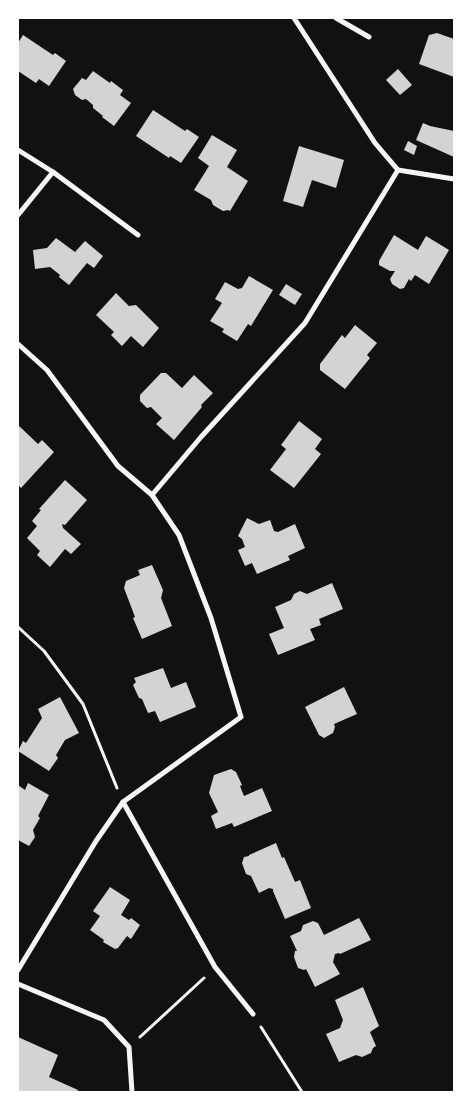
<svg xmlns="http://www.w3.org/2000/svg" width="472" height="1110" viewBox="0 0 472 1110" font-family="Commissioner,sans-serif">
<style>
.building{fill:#d3d3d3}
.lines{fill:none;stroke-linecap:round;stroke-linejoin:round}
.path{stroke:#f5f5f5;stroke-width:3}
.minor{stroke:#f5f5f5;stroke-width:5}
</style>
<rect width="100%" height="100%" fill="#111"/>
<g class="building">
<path d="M437,33L454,39V77L419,64L429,35Z"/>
<path d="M23,35L53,55L55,53L66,61L49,86L39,79L36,83L18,71V43Z"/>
<path d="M398,69L412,85L400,95L386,80Z"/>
<path d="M93,71L110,83L111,81L123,90L120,95L131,103L114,126L102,117L103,116L93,108V105L86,99L82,100L75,95L73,89L82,78L86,80Z"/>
<path d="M153,110L185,131L187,129L199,137L181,163L170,156L169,158L136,136Z"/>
<path d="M423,123L430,126L454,131V157L416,140Z"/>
<path d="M212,135L237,150L227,167L248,181L230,211L228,210L223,211L213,205L211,200L194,190L209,166L198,158Z"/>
<path d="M408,141L417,146L414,155L404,150Z"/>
<path d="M299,146L344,160L336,188L312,180L303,207L283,201Z"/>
<path d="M394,235L418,250L426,236L449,250L429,284L415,275L411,281L409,279L404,288L400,289L392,284L390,279L395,271H390L379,265V261Z"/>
<path d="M56,238L75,252L85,241L103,256L94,268L87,263L69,285L59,277L60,275L50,267L35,269L33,250L47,248Z"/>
<path d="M249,276L273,290L251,326L248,324L237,341L222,332L224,329L210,321L222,303L215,299L225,282L238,289L242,288Z"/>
<path d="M286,284L302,294L295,305L279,295Z"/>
<path d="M116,293L129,306L136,305L159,328L143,347L131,336L122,346L111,335L114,332L96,315Z"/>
<path d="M355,325L377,343L367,355L370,358L345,389L320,370V364L342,335L345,338Z"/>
<path d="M161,373H166L182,388L194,375L213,393L201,405L202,407L174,440L156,424L162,418L151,407L147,408L140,401V395Z"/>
<path d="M299,421L322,439L315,449L321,454L294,488L270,470L286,449L281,445Z"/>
<path d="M18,425L38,444L42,440L54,452L21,488L18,485V470L19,468L18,467Z"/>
<path d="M65,480L87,500L65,525L62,524L63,528L81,544L71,554L65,549L50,567L37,555L40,551L27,538L37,526L32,521L41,510L39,509Z"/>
<path d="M247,518L259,524L270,520L274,531L278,532L295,524L305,548L288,556L290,560L257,574L252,563L245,566L238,550L245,547L242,539L238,536Z"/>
<path d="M152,565L163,590L161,598L172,626L142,639L133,618L135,617L124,588L126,581L140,575L138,570Z"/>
<path d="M332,583L343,609L319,619L321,625L310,629L315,640L278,655L269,634L284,628L275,607L291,600L294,594L300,591L307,594Z"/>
<path d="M163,668L171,688L186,682L196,707L160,722L155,711L148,713L142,699L139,698L133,685L136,682L134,678Z"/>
<path d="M344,687L357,714L334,724L335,727L333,733L324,738L319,735L305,707Z"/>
<path d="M60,697L79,733L65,740L56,755L58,758L49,771L18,751L23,741L26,743L42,718L38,709Z"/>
<path d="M231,769L236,772L242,785L240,786L244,796L262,788L272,811L234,827L232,823L216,829L211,816L218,812L209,793L214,775Z"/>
<path d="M28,783L49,795L38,816L40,818L33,830L35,837L29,846L18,840V785L25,790Z"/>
<path d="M276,843L282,858L284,857L295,882L300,880L311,908L285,919L273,891V889L269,888L259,893L251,876L246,874L242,863L244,857L249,856V855Z"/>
<path d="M110,887L130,900L121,915L129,920L131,918L140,925L131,939L127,936L118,948L115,949L103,942L104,940L90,930L100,916L93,911Z"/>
<path d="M359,918L371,940L340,954L339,953L335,954L333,962L340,974L315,987L306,969L304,970L298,968L294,957L295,951H297L290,936L301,931L303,925L313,921L318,923L324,935Z"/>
<path d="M363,987L379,1026L370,1032L376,1046L373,1048L371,1053L362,1057L356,1055L339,1062L326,1034L340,1028L343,1020L335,1000Z"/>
<path d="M18,1037L58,1055L49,1077L78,1090V1092H18Z"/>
</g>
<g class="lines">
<g class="path">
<path d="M18,627L44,651L83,704L117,788"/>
<path d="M261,1027L302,1092"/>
<path d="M140,1037L204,978"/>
</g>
<g class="minor">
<path d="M294,18L375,143L398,170L454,179"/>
<path d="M336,18L369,37"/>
<path d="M18,150L53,172L18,215"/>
<path d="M53,172L138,235"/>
<path d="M18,344L47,370L118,466L152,495L179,535L211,618L241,717L123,802L96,841L18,970"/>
<path d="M152,495L201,437L305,323L398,170"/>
<path d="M123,802L215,967L253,1014"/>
<path d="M18,984L104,1020L129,1047L132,1092"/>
</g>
</g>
<rect width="472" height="1110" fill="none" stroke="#ffffff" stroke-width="38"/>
</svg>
